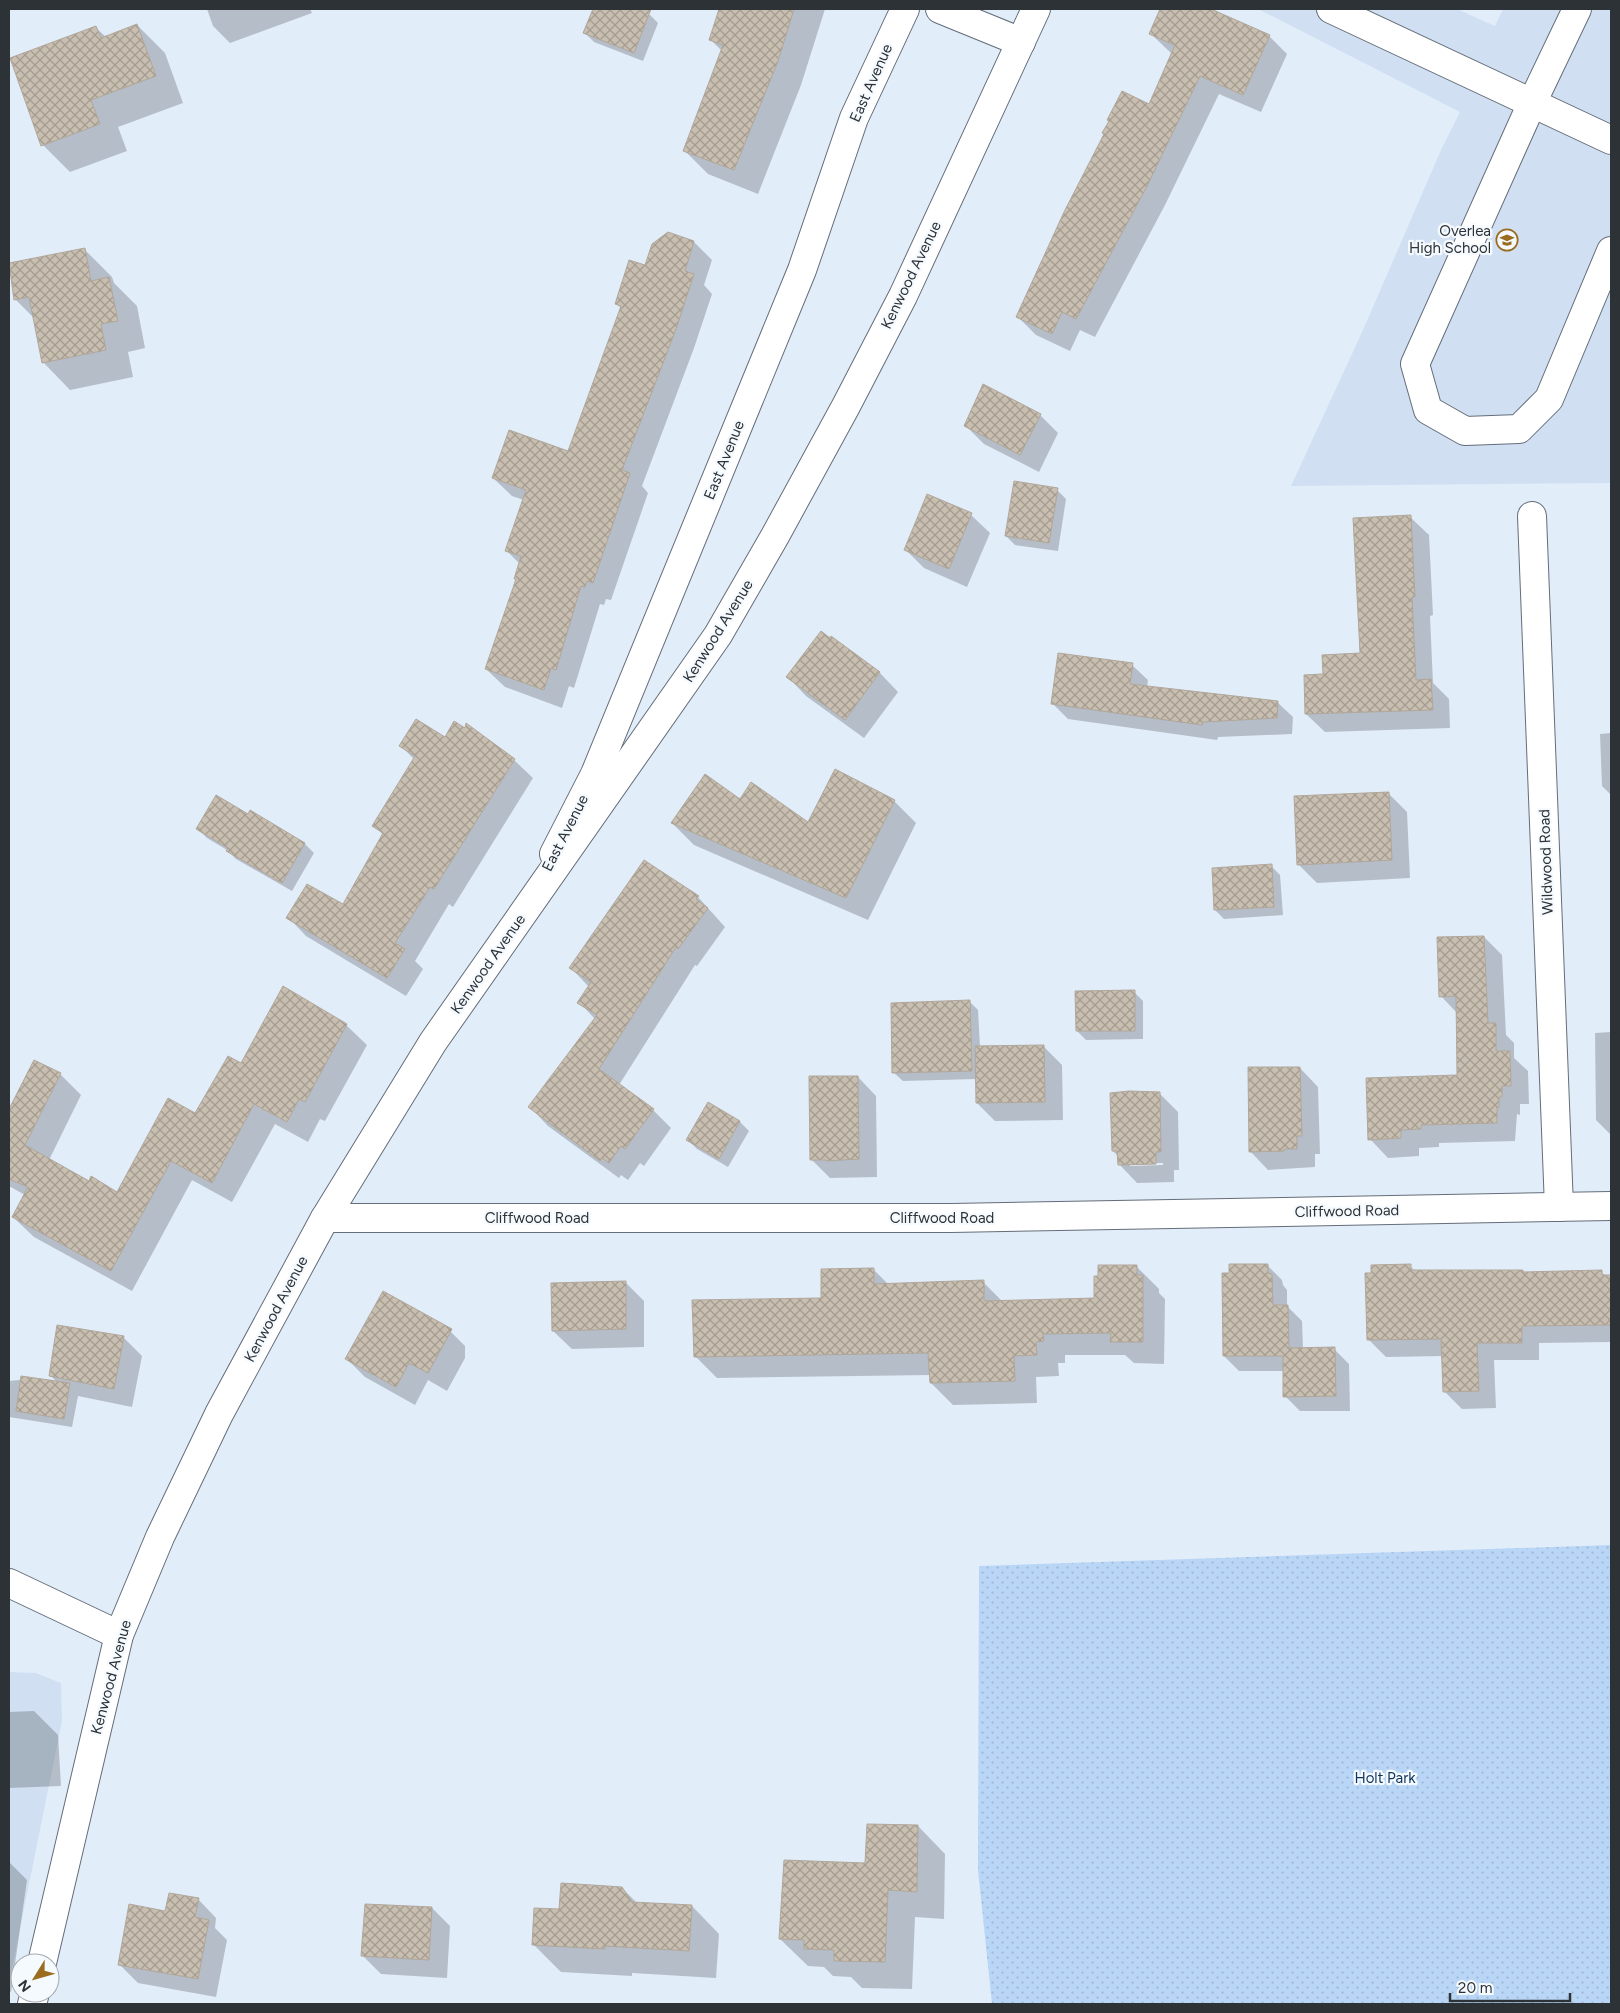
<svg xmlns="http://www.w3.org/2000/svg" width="1620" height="2013" viewBox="0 0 1620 2013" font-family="Figtree,sans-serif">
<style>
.built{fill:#d0e0f2}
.park{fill:url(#park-dots)}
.shadow{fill:#0003;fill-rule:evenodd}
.building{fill:url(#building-cross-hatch);stroke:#b1a79b}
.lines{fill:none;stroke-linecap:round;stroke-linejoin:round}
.minor-casing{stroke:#646d79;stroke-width:30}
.major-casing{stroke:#646d79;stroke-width:30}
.minor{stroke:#fff;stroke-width:28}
.major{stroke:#fff;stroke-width:28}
.labels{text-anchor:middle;stroke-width:4.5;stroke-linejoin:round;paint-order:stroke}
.street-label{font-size:15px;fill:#2d3237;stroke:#f5faff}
.poi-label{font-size:15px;fill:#2d3237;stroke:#f5faff;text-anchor:end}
.park-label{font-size:15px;fill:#10355c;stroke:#f5faff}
</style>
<defs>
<pattern id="park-dots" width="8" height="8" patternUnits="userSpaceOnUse" patternTransform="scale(1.25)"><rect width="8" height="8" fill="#b9d6f7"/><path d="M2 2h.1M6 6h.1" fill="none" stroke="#9fb8d4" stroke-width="1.8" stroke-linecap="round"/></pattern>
<pattern id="building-cross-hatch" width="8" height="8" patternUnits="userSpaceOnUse" patternTransform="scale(1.25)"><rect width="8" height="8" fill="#c9bfb1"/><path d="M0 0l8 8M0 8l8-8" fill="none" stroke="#a49c91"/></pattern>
</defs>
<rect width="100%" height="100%" fill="#e2edfa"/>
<g class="built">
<path d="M1258,9H1457L1495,26L1503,9H1611V483L1291,486L1363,330L1441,150L1460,112Z"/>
<path d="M9,1672L36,1673L61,1683L62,1721L9,1983Z"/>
</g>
<path class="park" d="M1611,1545V2004H992L978,1870L979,1566Z"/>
<g class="shadow">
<path d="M207,9H310L312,13L230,43L213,26Z"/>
<path d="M594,9H634L649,14L658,23L643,61L594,42L585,33Z"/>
<path d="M720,9H825L801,85L758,194L708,174L684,150L722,51L711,40Z"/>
<path d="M1162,9H1208L1269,36L1287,54L1261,112L1219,94L1165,205L1095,337L1080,330L1070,351L1036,335L1017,316L1150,106L1172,54L1151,34Z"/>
<path d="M137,25L165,53L183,103L118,127L127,151L70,172L43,145L96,28L106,37Z"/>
<path d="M668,233L694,242L712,260L704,285L712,294L694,348L642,486L648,493L611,600L606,599L604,605L600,604L574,688L569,686L562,708L505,687L486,669L517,580L515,578L520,564L507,551L524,500L512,496L493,478L569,452L621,308L616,304L646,267Z"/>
<path d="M85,250L112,277L114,283L137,306L145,348L128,352L133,377L70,390L43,362L34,318L15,299L9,265Z"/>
<path d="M1040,415L1058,433L1039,472L984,444L965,425Z"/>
<path d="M1057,490L1066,499L1058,551L1015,545L1006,536Z"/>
<path d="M971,515L990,533L967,587L924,568L906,550Z"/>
<path d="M1410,517L1429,535L1433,615L1430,616L1433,683L1449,699L1450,728L1325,732L1306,714L1324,676L1361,655Z"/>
<path d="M832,638L880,673L898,692L864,738L806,696L788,677Z"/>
<path d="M1132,665L1148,680L1147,687L1277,702L1293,717L1292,734L1218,737L1217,740L1068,719L1052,703Z"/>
<path d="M1611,733V795L1602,786L1600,734Z"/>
<path d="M445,739L514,760L533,778L453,907L449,904L415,961L423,969L406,996L306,936L288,917L343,906L383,835L374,825L415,760L401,746Z"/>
<path d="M1388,793L1407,812L1410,878L1317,883L1298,864Z"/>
<path d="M740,800L808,824L894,801L916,823L868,920L694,845L672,823Z"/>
<path d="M250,812L305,844L314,853L292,891L236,859L227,850L207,838L198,829L248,815Z"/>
<path d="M645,862L698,897L725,927L697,966L695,965L619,1085L653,1110L671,1128L644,1166L640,1163L628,1180L621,1175L619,1178L548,1126L530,1107L595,1019L579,1002L589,987L571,968Z"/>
<path d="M1271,866L1280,875L1283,915L1224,919L1215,910Z"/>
<path d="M1484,937L1502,955L1506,1035L1514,1043V1058L1528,1071L1529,1104H1520V1115L1517,1114L1515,1141L1439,1143V1147L1419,1148V1156L1388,1158L1370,1139L1459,1076L1457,1013L1441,996Z"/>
<path d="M1134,992L1143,1001V1039L1086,1040L1077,1031Z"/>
<path d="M969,1001L978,1010L980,1047H1044L1062,1065L1063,1120L995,1121L977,1103L976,1079L903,1081L893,1072Z"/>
<path d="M346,1025L367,1045L325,1121L320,1119L308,1142L275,1124L232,1202L192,1180L132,1291L34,1237L13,1217L25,1195L9,1186V1111L35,1061L60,1074L81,1095L49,1160L90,1182L117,1194L196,1115L242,1065Z"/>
<path d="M1611,1032V1135L1596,1120L1595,1033Z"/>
<path d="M1300,1068L1318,1087L1320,1154H1315V1167L1268,1170L1250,1151Z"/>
<path d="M858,1077L876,1096L877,1177L830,1178L811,1159Z"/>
<path d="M1159,1093L1178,1112L1179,1170H1174V1182L1137,1183L1119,1164V1157L1113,1151ZM1130,1163H1163V1165L1130,1166Z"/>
<path d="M709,1104L740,1122L749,1131L728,1167L697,1149L688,1140Z"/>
<path d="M1267,1265L1282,1280L1283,1285L1287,1290V1306L1302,1321L1303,1349H1334L1349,1364L1350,1411H1300L1285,1396L1284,1371H1239L1224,1356Z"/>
<path d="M1410,1266L1415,1271H1522L1524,1273L1601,1272L1606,1276H1611V1342L1539,1343V1360H1494L1496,1408L1462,1409L1445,1392L1443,1356L1386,1357L1368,1339Z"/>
<path d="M1137,1267L1159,1289V1293L1165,1299L1164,1364L1134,1363L1125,1355H1065V1363H1058L1059,1376L1036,1377L1037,1403L953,1405L931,1383V1375L717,1378L695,1356L822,1299L873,1269L889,1285L983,1282L1003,1302L1095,1299Z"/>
<path d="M625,1282L644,1301V1347L572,1349L553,1331Z"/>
<path d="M446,1327L465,1346V1358L447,1391L428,1380L415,1405L365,1377L347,1359Z"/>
<path d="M123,1337L142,1356L132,1407L78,1396L72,1427L9,1417V1381L29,1379L58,1383L50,1375Z"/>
<path d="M34,1711L58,1735L61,1786L9,1788V1712Z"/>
<path d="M918,1826L945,1854L944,1919L915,1917L912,1989L862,1988L851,1977L833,1976L824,1967L808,1966L780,1939L867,1864Z"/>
<path d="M9,1862L27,1880L11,1992L9,1991Z"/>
<path d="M622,1888L637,1903L692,1906L719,1934L716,1978L632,1973V1976L561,1972L534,1945L561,1910Z"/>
<path d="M198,1899L216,1918L215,1928L227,1940L216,1997L138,1983L119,1964L166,1912Z"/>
<path d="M432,1908L450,1926L447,1978L381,1974L363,1956Z"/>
</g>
<g class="building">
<path d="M593,9H651L634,53L583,33Z"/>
<path d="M719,9H794L778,61L734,170L683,151L723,45L709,40Z"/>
<path d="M1160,9H1211L1270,35L1243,95L1200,76L1147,186L1076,319L1062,312L1052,334L1016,317L1064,212L1104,134L1102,133L1109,121L1107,120L1122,91L1149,104L1175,45L1149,34Z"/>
<path d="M137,24L156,76L91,100L100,124L41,146L10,58L96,26L101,38Z"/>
<path d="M668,232L694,241L685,271L694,274L676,329L622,470L630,473L593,583L587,581L585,587L581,586L556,670L551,668L544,690L485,669L516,579H514L521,556L505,551L526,490L492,478L509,430L568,451L621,306L615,304L629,260L645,265L652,244Z"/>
<path d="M85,248L91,281L109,277L118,321L101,324L106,350L42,363L29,297L14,300L9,263Z"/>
<path d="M983,384L1041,414L1020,455L964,426Z"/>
<path d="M1014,481L1058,488L1049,543L1005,536Z"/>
<path d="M927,494L972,513L949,569L904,550Z"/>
<path d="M1411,515L1415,597H1412L1416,680L1431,679L1433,710L1305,714L1304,675L1323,674L1322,655L1360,653L1353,518Z"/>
<path d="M821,631L830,638L831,636L880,672L845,720L786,677Z"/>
<path d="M1058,653L1133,663L1130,684L1278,701L1277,718L1203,722L1202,725L1051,704Z"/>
<path d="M416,719L445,737L454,721L465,728L466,723L515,759L434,889L430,887L395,943L405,949L387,978L286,918L307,884L343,904L383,833L372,826L415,756L399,746Z"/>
<path d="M835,769L895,800L846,898L671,823L705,774L740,799L751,782L808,822Z"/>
<path d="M1389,792L1392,860L1297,865L1294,796Z"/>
<path d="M216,795L248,814L250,810L305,843L282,883L226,851L228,848L196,829Z"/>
<path d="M644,860L699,896L696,899L708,908L678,949L676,947L599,1069L654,1109L625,1149L621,1146L609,1163L602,1158L600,1161L528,1107L597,1015L577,1003L591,982L569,968Z"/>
<path d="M1272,864L1274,907L1214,910L1212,868Z"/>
<path d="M1484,936L1488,1023H1496V1051H1510L1511,1086H1502V1097H1499V1108L1497,1107V1123L1421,1125V1129L1401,1130V1138L1368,1140L1366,1078L1457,1075L1456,996L1439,997L1437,937Z"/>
<path d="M283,986L347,1024L305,1102L299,1099L287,1122L254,1104L212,1183L171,1161L111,1271L12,1217L28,1187L9,1179V1109L34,1060L61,1073L25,1145L89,1181L91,1176L117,1192L168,1098L195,1113L228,1056L241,1063Z"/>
<path d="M1135,990V1031H1076L1075,991Z"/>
<path d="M970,1000L972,1071L892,1073L891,1003Z"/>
<path d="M1044,1045L1045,1102L976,1103L975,1046Z"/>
<path d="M1248,1067H1300L1302,1136H1297V1149H1284V1151L1249,1152Z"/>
<path d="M809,1076H858L859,1159L826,1161V1160H810Z"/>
<path d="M1129,1091L1160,1092L1161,1152H1156V1164L1118,1165L1117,1151H1112L1110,1093Z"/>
<path d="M708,1102L740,1121L719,1159L686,1140Z"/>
<path d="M1229,1264H1268V1273L1272,1274L1273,1305H1288L1289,1348L1335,1347L1336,1396L1283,1397V1356H1223L1222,1273H1229Z"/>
<path d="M1411,1264V1270H1523V1272L1602,1270V1275H1611V1325L1522,1326V1343H1477L1479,1391L1443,1392L1441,1339L1367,1340L1365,1273H1371V1265Z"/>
<path d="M1098,1265H1137V1275H1143V1342H1110L1111,1333L1043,1334L1044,1341L1036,1342L1037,1355L1014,1356L1015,1381L930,1383L928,1353L694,1357L692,1300L821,1298V1269L874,1268V1284L984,1280V1301L1094,1298V1276H1098Z"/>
<path d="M626,1281V1329L552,1331L551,1283Z"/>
<path d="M383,1291L452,1329L428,1373L409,1363L396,1387L345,1359Z"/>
<path d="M57,1325L124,1336L114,1389L49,1376Z"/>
<path d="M21,1376L70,1383L64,1419L16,1411Z"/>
<path d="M867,1824L918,1825L917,1892L888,1890L885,1962L834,1961V1950L804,1949V1940L779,1939L784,1860L865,1863Z"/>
<path d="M561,1883L622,1887L632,1902L692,1905L689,1951L605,1946V1949L532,1945L534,1908L559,1909Z"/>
<path d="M169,1893L199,1898L195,1917L209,1920L198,1979L118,1965L129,1904L165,1911Z"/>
<path d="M365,1904L432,1907L429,1960L361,1956Z"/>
</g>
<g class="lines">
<g class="minor-casing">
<g id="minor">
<path d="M940,9L1021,42"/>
<path d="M1331,9L1611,140"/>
<path d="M1577,9L1532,103L1415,364L1428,410L1465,431L1519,429L1549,399L1611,251"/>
<path d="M1532,516L1559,1207"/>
<path d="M554,854L595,774L802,270L854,118L905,9"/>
<path d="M325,1218H951L1611,1206"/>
</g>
</g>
<g class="major-casing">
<g id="major">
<path d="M9,1583L119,1635"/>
<path d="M42,1963L119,1635L160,1537L219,1414L325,1218L433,1042L718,635L775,536L846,406L903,296L1036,9"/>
<path d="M32,2004L35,1993"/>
</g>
</g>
<use href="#minor" class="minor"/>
<use href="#major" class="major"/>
</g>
<defs>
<g id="school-ring" transform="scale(1.125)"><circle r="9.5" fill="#f5faff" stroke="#9c6c1e" stroke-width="1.5"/><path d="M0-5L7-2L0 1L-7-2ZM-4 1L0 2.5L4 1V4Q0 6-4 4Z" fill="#9c6c1e"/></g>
</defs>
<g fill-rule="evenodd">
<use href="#school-ring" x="1507" y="240"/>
</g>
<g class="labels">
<g class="street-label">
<text transform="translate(871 83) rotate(-66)" y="5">East Avenue</text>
<text transform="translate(911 275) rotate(-64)" y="5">Kenwood Avenue</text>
<text transform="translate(724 460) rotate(-68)" y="5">East Avenue</text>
<text transform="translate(718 631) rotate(-58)" y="5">Kenwood Avenue</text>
<text transform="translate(565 833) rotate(-63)" y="5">East Avenue</text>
<text transform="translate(1546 862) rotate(-92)" y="5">Wildwood Road</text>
<text transform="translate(488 964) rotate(-55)" y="5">Kenwood Avenue</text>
<text transform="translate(1347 1211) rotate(-1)" y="5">Cliffwood Road</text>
<text x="537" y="1223">Cliffwood Road</text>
<text x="942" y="1223">Cliffwood Road</text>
<text transform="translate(276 1309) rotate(-62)" y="5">Kenwood Avenue</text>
<text transform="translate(111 1677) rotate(-75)" y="5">Kenwood Avenue</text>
</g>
<g class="poi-label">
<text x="1491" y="236">Overlea<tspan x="1491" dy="17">High School</tspan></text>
</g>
<g class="park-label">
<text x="1385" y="1783">Holt Park</text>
</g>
</g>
<rect width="1620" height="2013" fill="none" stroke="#2d3237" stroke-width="20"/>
<g transform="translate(35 1978) rotate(233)"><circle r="24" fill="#f5faff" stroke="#a5aaaf"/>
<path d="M0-4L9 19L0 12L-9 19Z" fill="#9c6c1e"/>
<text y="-8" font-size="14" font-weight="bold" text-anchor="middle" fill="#2d3237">N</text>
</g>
<path d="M1450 1993v8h120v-8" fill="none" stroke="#2d3237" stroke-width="2.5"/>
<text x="1458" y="1993" font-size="15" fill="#2d3237" stroke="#f5faff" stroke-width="4" paint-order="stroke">20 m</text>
</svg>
